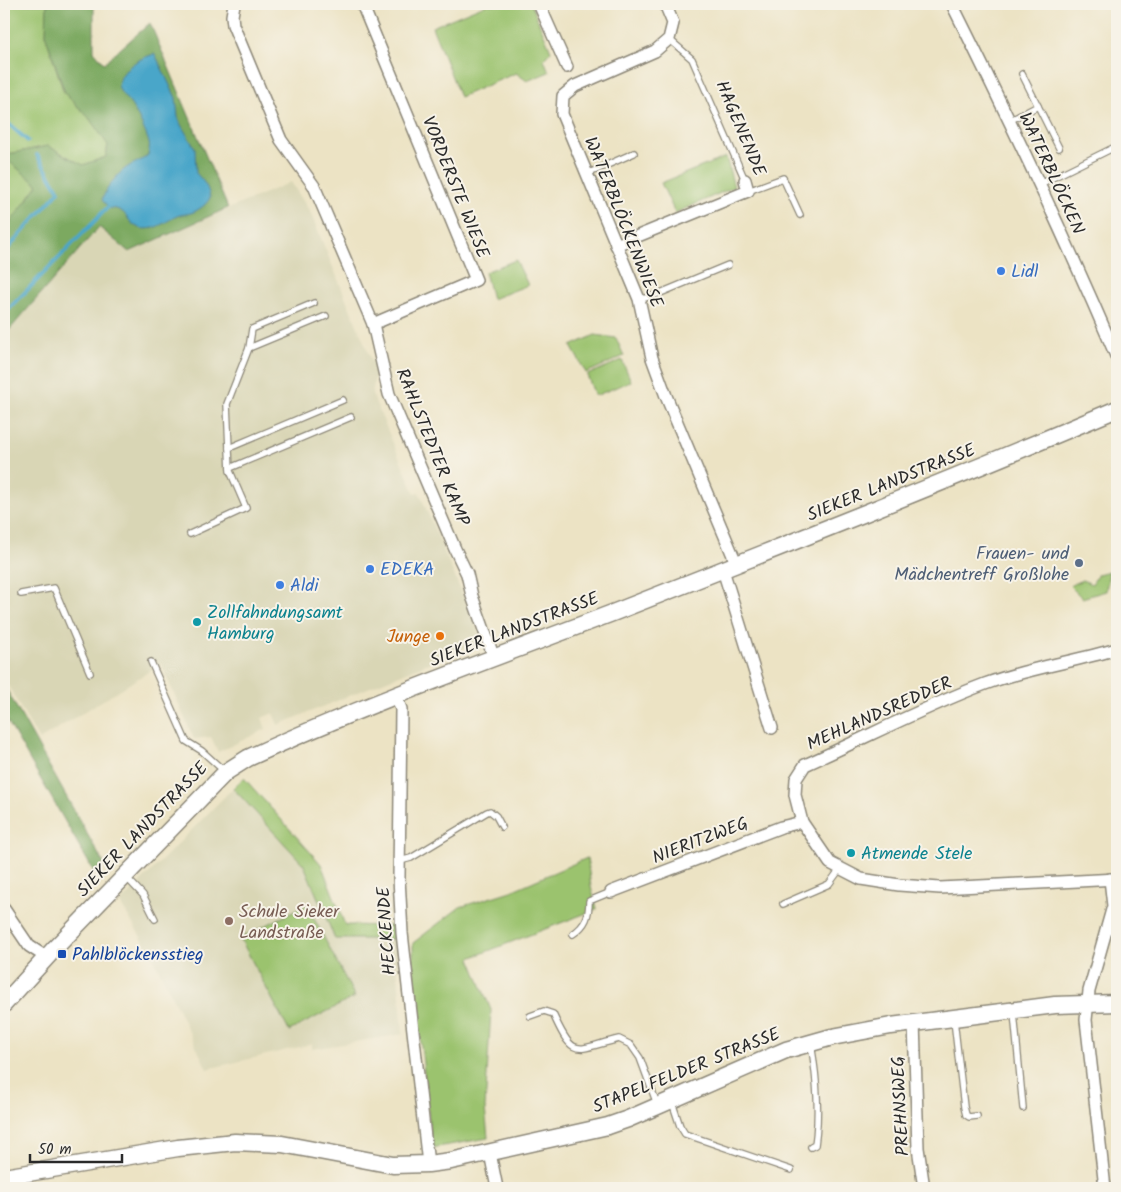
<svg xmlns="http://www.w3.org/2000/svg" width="1121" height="1192" viewBox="0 0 1121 1192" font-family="Kalam,sans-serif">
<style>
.built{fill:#d9d6b5}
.green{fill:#9bc36e;stroke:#63774c}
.forest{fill:#7ca961;stroke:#546a46}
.water{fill:#4aa6c9;stroke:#3a687a}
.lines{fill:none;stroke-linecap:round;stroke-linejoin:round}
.stream{stroke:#4aa6c9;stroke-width:4}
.lane-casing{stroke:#8c8778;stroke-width:8}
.street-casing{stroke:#8c8778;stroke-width:14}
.secondary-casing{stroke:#8c8778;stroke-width:19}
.lane{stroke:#fff;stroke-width:5.5}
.street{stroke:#fff;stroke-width:11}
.secondary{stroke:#fff;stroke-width:16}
.shop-dot{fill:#3f7fe0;stroke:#f7f3e8;stroke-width:2}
.service-dot{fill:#5c6f8a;stroke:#f7f3e8;stroke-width:2}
.culture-dot{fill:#0f9aa8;stroke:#f7f3e8;stroke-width:2}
.food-dot{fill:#e8710a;stroke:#f7f3e8;stroke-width:2}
.education-dot{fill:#8d6e63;stroke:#f7f3e8;stroke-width:2}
.transit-dot{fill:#1a4fb4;stroke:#f7f3e8;stroke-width:2}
.labels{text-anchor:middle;stroke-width:4;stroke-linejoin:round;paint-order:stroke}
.street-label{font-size:18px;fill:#2b2b2b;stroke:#f7f3e8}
.shop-label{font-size:18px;fill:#366cbe;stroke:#f7f3e8;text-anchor:start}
.service-label{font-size:18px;fill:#4e5e75;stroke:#f7f3e8;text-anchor:end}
.culture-label{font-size:18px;fill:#0d838f;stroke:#f7f3e8;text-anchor:start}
.food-label{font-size:18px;fill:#c56008;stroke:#f7f3e8;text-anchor:end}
.education-label{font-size:18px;fill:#785e54;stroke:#f7f3e8;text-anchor:start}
.transit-label{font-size:18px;fill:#164399;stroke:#f7f3e8;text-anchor:start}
</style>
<rect width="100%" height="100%" fill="#f7f3e8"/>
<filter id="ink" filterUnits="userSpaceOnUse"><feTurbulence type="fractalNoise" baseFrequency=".02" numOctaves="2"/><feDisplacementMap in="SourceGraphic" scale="10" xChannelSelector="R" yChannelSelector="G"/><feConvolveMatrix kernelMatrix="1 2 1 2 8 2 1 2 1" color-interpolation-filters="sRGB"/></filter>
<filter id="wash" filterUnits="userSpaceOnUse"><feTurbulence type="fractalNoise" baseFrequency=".0096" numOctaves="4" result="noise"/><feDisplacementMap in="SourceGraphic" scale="20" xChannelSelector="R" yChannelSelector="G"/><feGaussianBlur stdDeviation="1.12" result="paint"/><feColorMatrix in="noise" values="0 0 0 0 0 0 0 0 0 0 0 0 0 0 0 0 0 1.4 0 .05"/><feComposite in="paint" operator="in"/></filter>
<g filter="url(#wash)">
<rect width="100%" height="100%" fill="#ece3c4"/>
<g class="built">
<path d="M291,182L310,212L376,371L372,394L415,494L419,492L482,641L278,725L273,713L262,718L266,729L218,752L211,737L194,739L161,664L39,740L4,679V336L100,227L129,252Z"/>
<path d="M233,788L304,865L335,938L395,939L403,1034L312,1049V1044L207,1069L152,955L120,903Z"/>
</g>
<g class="green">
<path d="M4,4H47L46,37L64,93L89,118L108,144L106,157L83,165L48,146L9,154L7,159L38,185L4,231Z"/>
<path d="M487,4H531L551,51L544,59L549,72L527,81L516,73L460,97L432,27Z"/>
<path d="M726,157L734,187L675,213L661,183Z"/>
<path d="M516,260L528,285L492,299L485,272Z"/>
<path d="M595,335L616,338L624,356L586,373L571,346Z"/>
<path d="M622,360L631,381L595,396L587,375Z"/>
<path d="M1109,571L1106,591L1082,598L1070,586L1082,580L1092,584L1098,574Z"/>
<path d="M244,778L321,864L345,925L394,926L395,939H335L304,865L233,788Z"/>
<path d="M587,858L591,887L597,909L470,958L491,1010L485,1108L488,1138L432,1148L413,970V943L460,907L511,891Z"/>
<path d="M307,905L355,997L289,1031L240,938Z"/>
</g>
<g class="forest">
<path d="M47,4H94V51L104,63L150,23L228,208L129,252L99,227L4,336V231L38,185L6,159L9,154L48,146L83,165L106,157L108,145L89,118L65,93L46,37Z"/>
<path d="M4,685L104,864L94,872L4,715Z"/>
</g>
<path class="water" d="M155,54L176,98L178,117L181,125L195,148L196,173C204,182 208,186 210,198C207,203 204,206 199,209C191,215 185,213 177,216C166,221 154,232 140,228C124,223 131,209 109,208L102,200C106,188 119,171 131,165C137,162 143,160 148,155C149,151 150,146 149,143C147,134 135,109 129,102C124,96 120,93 118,85C122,68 139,58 155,54Z"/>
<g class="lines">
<g class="stream">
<path d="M4,120L28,141"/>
<path d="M4,253L59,191L37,155"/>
<path d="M4,314L108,207"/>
</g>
</g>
</g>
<g filter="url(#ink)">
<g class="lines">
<g class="lane-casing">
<g id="lane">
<path d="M669,39L692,59L745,180"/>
<path d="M1038,106L1059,148"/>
<path d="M1009,121L1038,106L1022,74"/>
<path d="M587,174L634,153"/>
<path d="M1038,185L1117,146"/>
<path d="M748,191L783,178L800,215"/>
<path d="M639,300L658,294L728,265"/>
<path d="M249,348L252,329L314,303"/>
<path d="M229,448L343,400"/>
<path d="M230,468L351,417"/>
<path d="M190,534L246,508L230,471L227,404L249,348L326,316"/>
<path d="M21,594L54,588L90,673"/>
<path d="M151,662L186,741L202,751L224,771"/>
<path d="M400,861L411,858L487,812L490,811L496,816L502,827"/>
<path d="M126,877L143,895L155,919"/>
<path d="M783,904L829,884L840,869"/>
<path d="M573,934C586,925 589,916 589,901L611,892"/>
<path d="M1014,1013L1023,1108"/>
<path d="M530,1016L544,1011L553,1014C574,1061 576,1049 619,1039L631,1045L640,1058L657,1104"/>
<path d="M954,1020L964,1107L966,1115L969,1117L977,1116"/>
<path d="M672,1102L680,1126L685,1134L791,1170"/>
<path d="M811,1147L815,1145C820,1111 817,1078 811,1044"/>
</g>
</g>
<g class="street-casing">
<g id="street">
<path d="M234,4L232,16L233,25L281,140L314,186L373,324L389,394L455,549L467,574L472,596L494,658"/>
<path d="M362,4L476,280L373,324"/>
<path d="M539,4L567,67"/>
<path d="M665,4L673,23L669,39L655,51L575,86L563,96L562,114L639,299L652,358L666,396L737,565"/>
<path d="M952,4C1010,120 1066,239 1117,358"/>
<path d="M616,245L748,191L745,180"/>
<path d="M723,570L772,728"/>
<path d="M1117,649C1073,662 1028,668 985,684C924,707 865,738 805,765L796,779L795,795L802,822L830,863L861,879L899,885L940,888L1117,879"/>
<path d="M396,696L401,709L399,878L402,933L428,1164"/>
<path d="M611,892L781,827L802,822"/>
<path d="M4,909L29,946L46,957"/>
<path d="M914,1022L918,1148L924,1188"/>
<path d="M490,1153L497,1188"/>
<path d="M1105,1188L1086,1020L1089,991L1113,906L1110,879"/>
</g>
</g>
<g class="secondary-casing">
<g id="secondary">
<path d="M4,1004L56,947L226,772L248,758C368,703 492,659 615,612C783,546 951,480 1117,409"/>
<path d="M4,1177L178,1148L235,1142L282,1144L393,1165L428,1164L451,1161L608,1126L628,1119L786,1050L832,1037L891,1026L1055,1005L1117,1003"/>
</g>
</g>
<use href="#lane" class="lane"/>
<use href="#street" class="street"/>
<use href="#secondary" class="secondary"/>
</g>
</g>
<g class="shop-dot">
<circle cx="1001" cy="271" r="5"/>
<circle cx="370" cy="569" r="5"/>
<circle cx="280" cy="585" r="5"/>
</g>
<circle class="service-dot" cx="1079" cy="563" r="5"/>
<g class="culture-dot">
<circle cx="197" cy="622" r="5"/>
<circle cx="851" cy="853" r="5"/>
</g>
<circle class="food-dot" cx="440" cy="636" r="5"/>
<circle class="education-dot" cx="229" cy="921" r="5"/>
<rect class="transit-dot" x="57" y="949" width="10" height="10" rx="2.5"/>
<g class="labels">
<g class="street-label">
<text transform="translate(741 128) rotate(67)" y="6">HAGENENDE</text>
<text transform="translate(1052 173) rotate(65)" y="6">WATERBLÖCKEN</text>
<text transform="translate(456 187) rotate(68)" y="6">VORDERSTE WIESE</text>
<text transform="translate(624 222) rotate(68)" y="6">WATERBLÖCKENWIESE</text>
<text transform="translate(433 447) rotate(68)" y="6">RAHLSTEDTER KAMP</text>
<text transform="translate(891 482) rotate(-22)" y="6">SIEKER LANDSTRASSE</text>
<text transform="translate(514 629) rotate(-21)" y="6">SIEKER LANDSTRASSE</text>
<text transform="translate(879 713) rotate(-24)" y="6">MEHLANDSREDDER</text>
<text transform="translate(142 829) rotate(-46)" y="6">SIEKER LANDSTRASSE</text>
<text transform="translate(700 840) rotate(-21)" y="6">NIERITZWEG</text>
<text transform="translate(386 931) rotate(-94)" y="6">HECKENDE</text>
<text transform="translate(686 1070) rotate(-22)" y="6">STAPELFELDER STRASSE</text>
<text transform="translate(900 1106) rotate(-93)" y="6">PREHNSWEG</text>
</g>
<g class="shop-label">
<text x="1011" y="277">Lidl</text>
<text x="380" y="575">EDEKA</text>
<text x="290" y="591">Aldi</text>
</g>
<g class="service-label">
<text x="1069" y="559">Frauen- und<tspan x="1069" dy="21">Mädchentreff Großlohe</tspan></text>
</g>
<g class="culture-label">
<text x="207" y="618">Zollfahndungsamt<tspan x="207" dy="21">Hamburg</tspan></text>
<text x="861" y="859">Atmende Stele</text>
</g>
<g class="food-label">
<text x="430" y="642">Junge</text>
</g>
<g class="education-label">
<text x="239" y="917">Schule Sieker<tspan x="239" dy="21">Landstraße</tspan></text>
</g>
<g class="transit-label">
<text x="72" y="960">Pahlblöckensstieg</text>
</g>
</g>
<rect width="1121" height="1192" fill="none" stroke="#f7f3e8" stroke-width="20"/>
<path d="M30 1154v8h92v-8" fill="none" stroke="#2b2b2b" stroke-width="2.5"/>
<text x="38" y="1154" font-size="15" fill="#2b2b2b" stroke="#f7f3e8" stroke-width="4" paint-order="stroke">50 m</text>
</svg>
